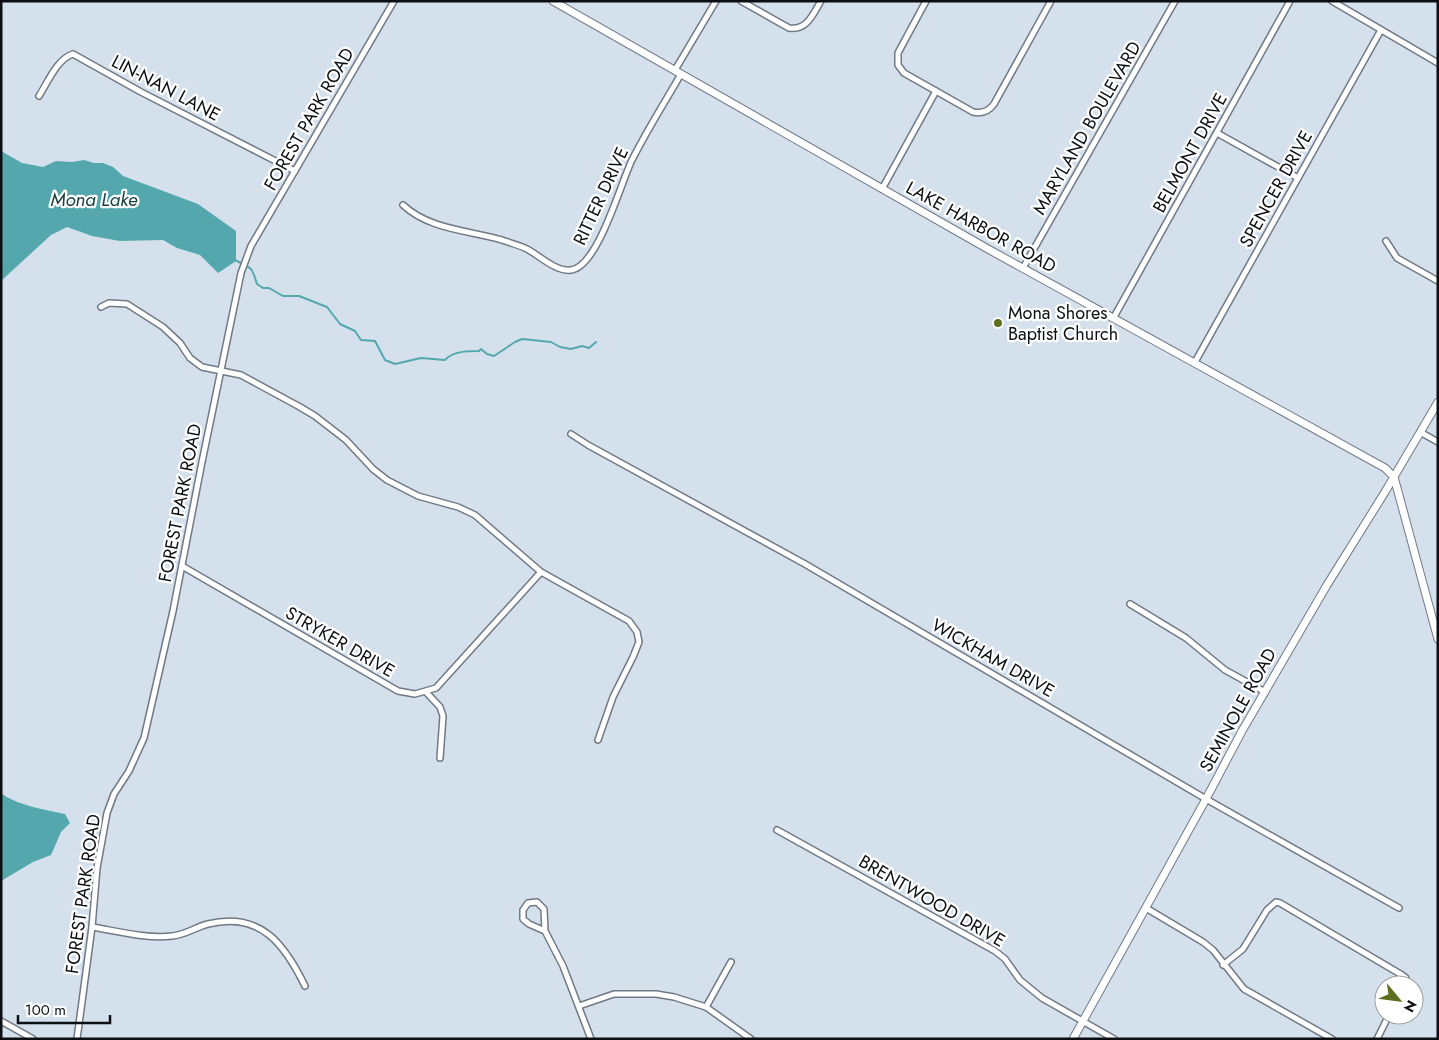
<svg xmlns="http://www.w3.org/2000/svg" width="1439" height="1040" viewBox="0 0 1439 1040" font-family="Jost,sans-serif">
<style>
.water{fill:#54a8ad}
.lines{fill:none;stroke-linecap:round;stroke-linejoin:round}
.stream{stroke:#54a8ad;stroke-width:2}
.street-casing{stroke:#707a85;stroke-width:8}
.secondary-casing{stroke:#707a85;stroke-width:9}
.street{stroke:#fff;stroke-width:5}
.secondary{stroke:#fff;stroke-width:7}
.poi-dot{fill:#5c701f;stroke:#fff;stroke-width:2}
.labels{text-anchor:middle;stroke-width:4.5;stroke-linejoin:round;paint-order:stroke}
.street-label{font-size:18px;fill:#0b0f13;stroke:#fff}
.poi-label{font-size:18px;fill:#0b0f13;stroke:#fff;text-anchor:start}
.water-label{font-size:19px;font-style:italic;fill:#194144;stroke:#fff}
</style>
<rect width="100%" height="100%" fill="#d5e0ed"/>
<g class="water">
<path d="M1,151L22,163L43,167L56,161L72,162L84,160L94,163H103L113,167L123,176L198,204L236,231V261L218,273L200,255L177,248L163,240L120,241L92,236L67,227L51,235L1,281Z"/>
<path d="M1,793C16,805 46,810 65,814L70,823L61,832L51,855L33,862L1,881Z"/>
</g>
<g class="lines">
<path class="stream" d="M235,260C252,269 251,265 257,284L263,288H269L283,296H299L327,307L340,324L355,331L361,340L375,341L385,360L395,364L421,358L445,360C453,351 468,351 479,351L481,349L487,354L494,356L515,342L522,339L551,342L560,347L571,349L582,346L589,348L596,342"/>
<g class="street-casing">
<g id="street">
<path d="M741,1L789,28C807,31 813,14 821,1"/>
<path d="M926,1L898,53V65L904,73L973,112C982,114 989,111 994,104L1051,1"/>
<path d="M1332,1L1438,63"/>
<path d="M675,70L716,1"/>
<path d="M39,96C48,82 57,59 73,54L141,92L295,171"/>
<path d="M1217,133L1298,178"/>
<path d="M882,189L936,91"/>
<path d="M403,205C430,230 468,230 502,240C510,243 519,245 527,249C540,256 556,272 571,270C598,267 621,182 632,160C647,130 665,102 681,74"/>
<path d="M1386,241L1397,258L1438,281"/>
<path d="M1023,268L1175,1"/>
<path d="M101,307L109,303L127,304L163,327L180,343L190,358L202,367L241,375L300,407L315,416L346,440L373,469L387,480L418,496L458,507L475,515L541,572L629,621L637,632L639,642L633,657L613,697L598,740"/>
<path d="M1114,317L1290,1"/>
<path d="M1195,362L1381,30"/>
<path d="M1420,432L1438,442"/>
<path d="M571,434L588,445L805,564L1206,799L1399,908"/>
<path d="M182,566L398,691L415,694L436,688L541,572"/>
<path d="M1130,604L1186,638L1225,670L1265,692"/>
<path d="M426,692L440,707L443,716L440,758"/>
<path d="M777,830L995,951L1005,959L1020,980L1042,998L1114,1039"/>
<path d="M1146,908L1203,942L1213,950L1244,989L1332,1039"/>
<path d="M92,927C117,931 146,939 172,936C185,935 196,927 208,924C261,911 285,945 305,986"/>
<path d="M545,931L529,924L523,919V910L528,903L537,902L544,909L545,931L563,966L591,1039"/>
<path d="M1223,965L1243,949L1267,910L1276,902L1280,903L1402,975L1406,978V985"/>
<path d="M579,1006L614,994H656L674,997L706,1007L751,1039"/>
<path d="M706,1007L731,962"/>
<path d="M1,1021L33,1039"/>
<path d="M77,1039L92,927L97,868L107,813L114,794L129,771L144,738L173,611L202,462L241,273L251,246L394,1"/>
<path d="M1377,1039L1389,1015"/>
</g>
</g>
<g class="secondary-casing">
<g id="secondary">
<path d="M553,1L988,249L1385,468L1394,477L1438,639"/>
<path d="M1073,1039L1206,799L1242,731L1327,585L1385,492L1438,402"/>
</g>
</g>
<use href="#street" class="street"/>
<use href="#secondary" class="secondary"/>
</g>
<circle class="poi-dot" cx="998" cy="323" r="5"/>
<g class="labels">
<g class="street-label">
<text transform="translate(166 88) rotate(28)" y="6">LIN-NAN LANE</text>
<text transform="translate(309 119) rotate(-60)" y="6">FOREST PARK ROAD</text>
<text transform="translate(1087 128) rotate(-60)" y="6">MARYLAND BOULEVARD</text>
<text transform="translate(1190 153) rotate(-61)" y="6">BELMONT DRIVE</text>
<text transform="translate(1276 189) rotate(-61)" y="6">SPENCER DRIVE</text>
<text transform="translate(601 196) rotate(-65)" y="6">RITTER DRIVE</text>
<text transform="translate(981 227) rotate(29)" y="6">LAKE HARBOR ROAD</text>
<text transform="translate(180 503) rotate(-79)" y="6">FOREST PARK ROAD</text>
<text transform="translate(340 642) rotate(30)" y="6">STRYKER DRIVE</text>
<text transform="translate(993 658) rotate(30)" y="6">WICKHAM DRIVE</text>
<text transform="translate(1238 710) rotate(-61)" y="6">SEMINOLE ROAD</text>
<text transform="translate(83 894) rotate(-82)" y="6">FOREST PARK ROAD</text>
<text transform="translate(932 901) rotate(30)" y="6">BRENTWOOD DRIVE</text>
</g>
<g class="poi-label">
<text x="1008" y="319">Mona Shores<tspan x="1008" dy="21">Baptist Church</tspan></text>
</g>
<g class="water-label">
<text x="94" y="206">Mona Lake</text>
</g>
</g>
<rect width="1439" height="1040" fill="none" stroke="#0b0f13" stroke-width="5"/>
<g transform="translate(1399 1000) rotate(119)"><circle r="24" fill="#ffffff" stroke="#9d9fa1"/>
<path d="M0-4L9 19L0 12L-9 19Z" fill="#5c701f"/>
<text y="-8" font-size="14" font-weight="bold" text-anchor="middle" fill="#0b0f13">N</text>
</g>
<path d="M18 1015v8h92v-8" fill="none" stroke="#0b0f13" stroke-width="2.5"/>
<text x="25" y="1015" font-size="15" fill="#0b0f13" stroke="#ffffff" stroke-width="4" paint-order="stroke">100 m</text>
</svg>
